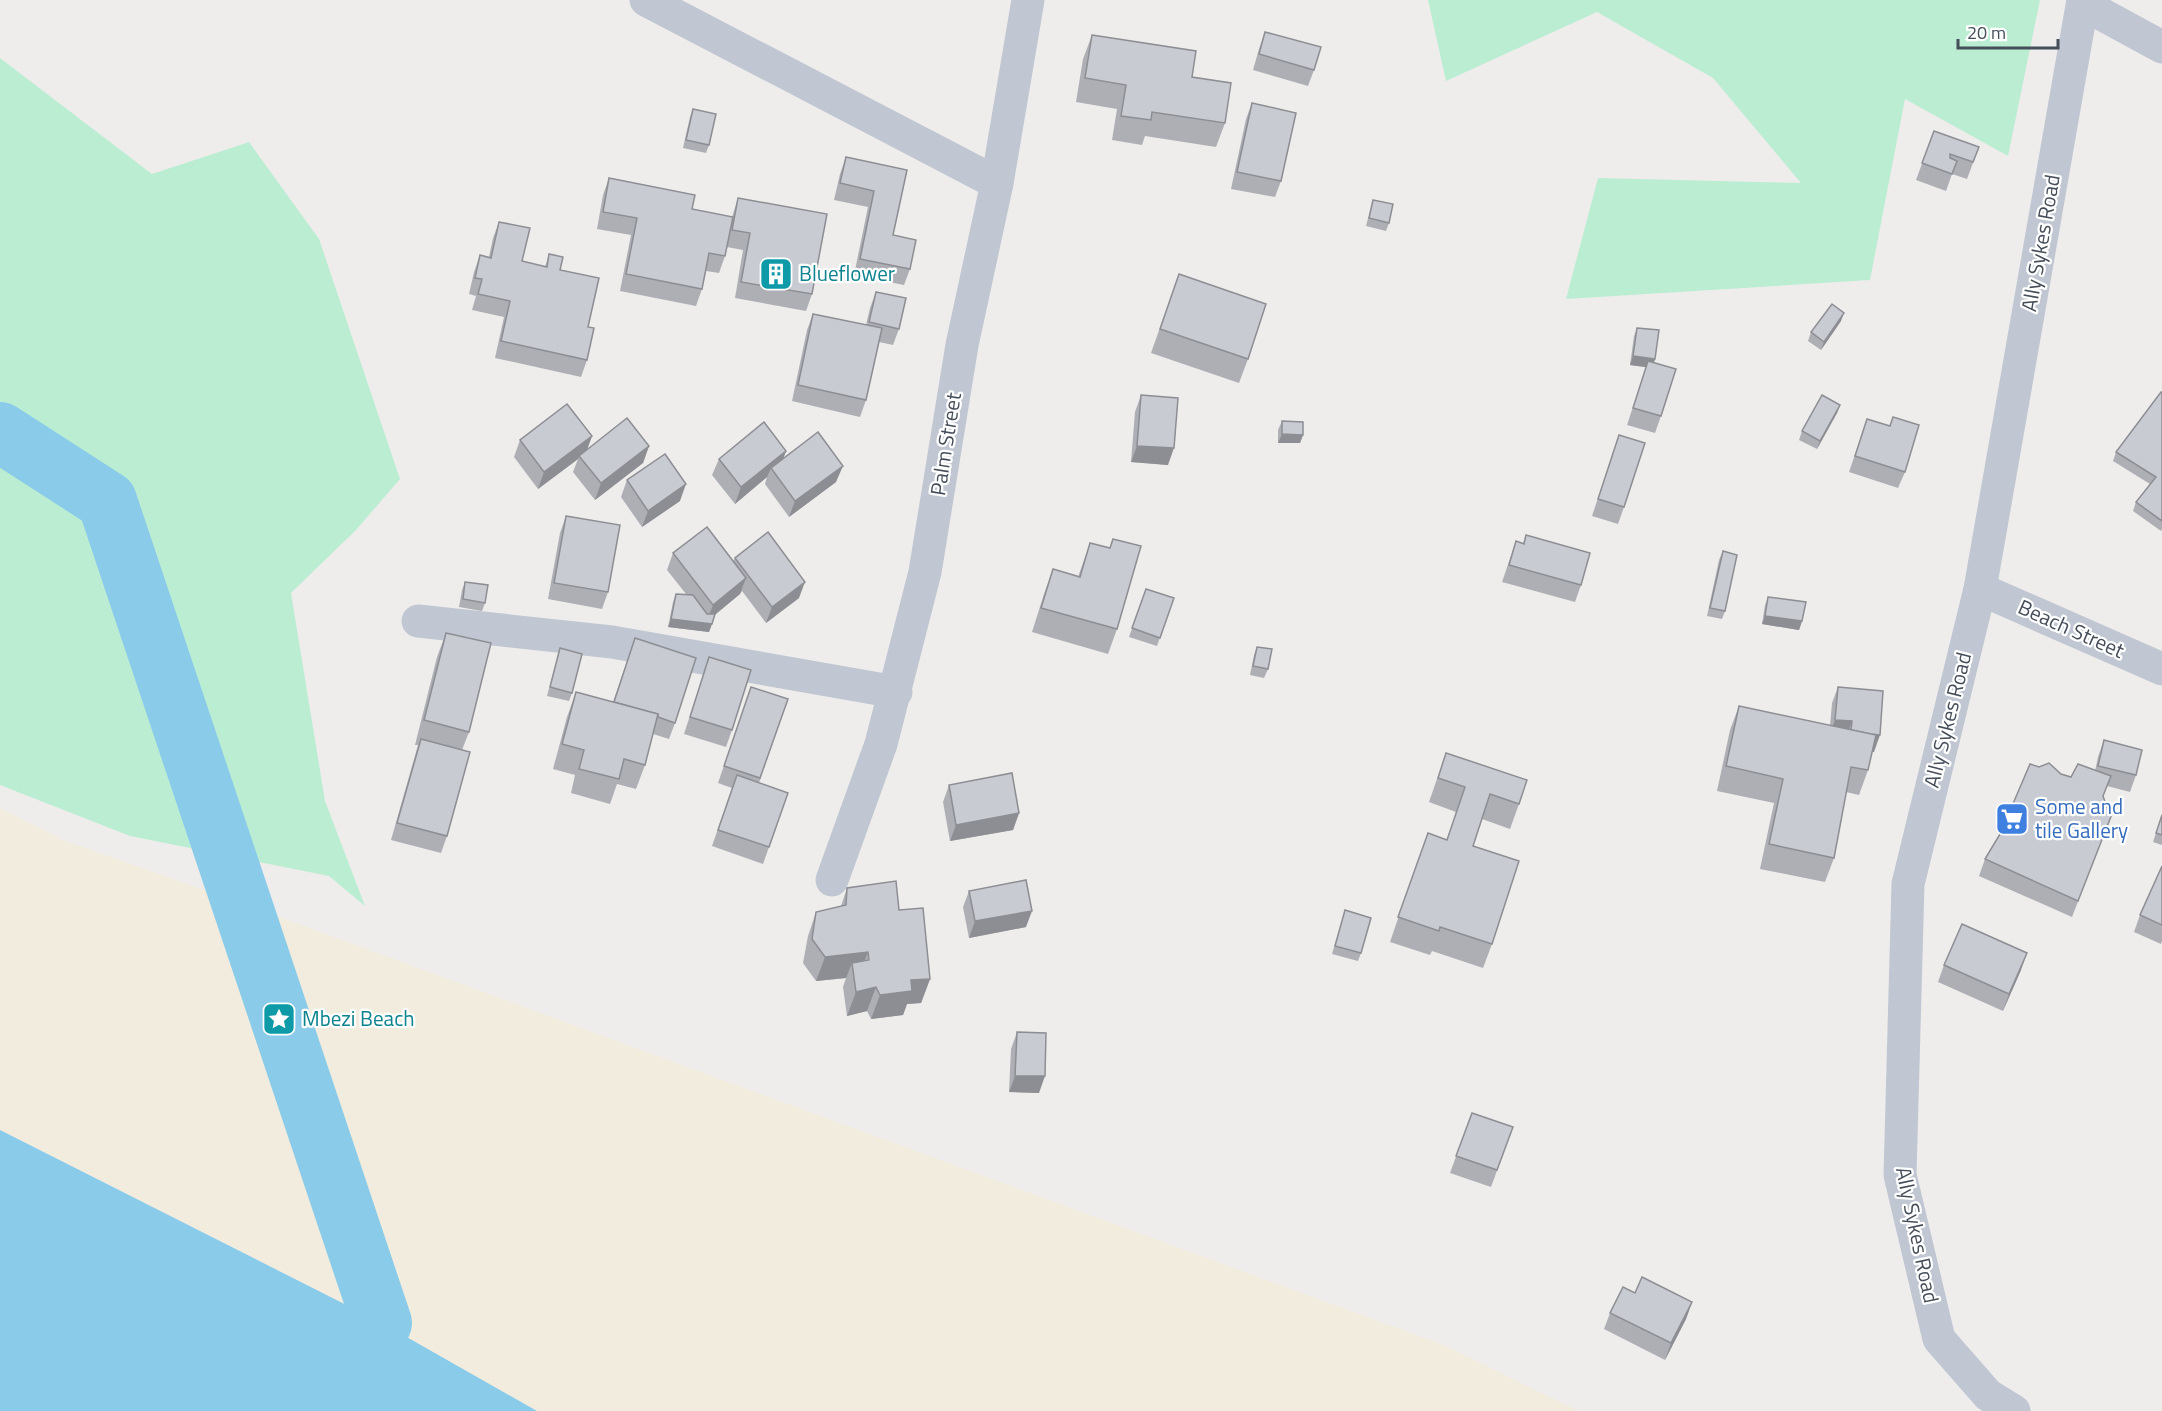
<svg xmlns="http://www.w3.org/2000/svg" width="2162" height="1411" viewBox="0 0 2162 1411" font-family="'Titillium Web',sans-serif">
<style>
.green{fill:#bbedd3}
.sand{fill:#f1ecdd}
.water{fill:#89cbe9}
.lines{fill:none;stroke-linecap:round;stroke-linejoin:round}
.river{stroke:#89cbe9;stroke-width:60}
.minor{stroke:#c0c7d2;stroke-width:33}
.wall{fill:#adafb5}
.shaded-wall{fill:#8d8e93}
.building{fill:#c9cbd2;stroke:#8d8e93;stroke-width:1.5}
.labels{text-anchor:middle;stroke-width:4.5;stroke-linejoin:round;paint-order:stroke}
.street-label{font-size:21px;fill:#454e59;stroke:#fff}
.culture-label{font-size:21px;fill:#0d838f;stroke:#fff;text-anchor:start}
.shop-label{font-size:21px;fill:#366cbe;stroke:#fff;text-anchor:start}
</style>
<rect width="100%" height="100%" fill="#efedec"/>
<g class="green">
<path d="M1428,0H2040L2008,156L1905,99L1870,280L1566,299L1598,178L1801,183L1713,78L1597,12L1446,81Z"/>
<path d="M0,58L152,174L249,142L319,239L400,479L356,530L291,593L325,801L365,906L329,876L130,836L0,785Z"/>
</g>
<path class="sand" d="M0,808L63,840L255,908L1446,1346L1578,1411H537L382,1323L0,1130Z"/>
<path class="water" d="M0,1130L382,1323L537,1411H0Z"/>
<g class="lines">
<path class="river" d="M0,432L107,501L382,1323"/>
<g class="minor">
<path d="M646,0L997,183"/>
<path d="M2083,4L2162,47"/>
<path d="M1980,589L2162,669"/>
<path d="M418,621L612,642L896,692"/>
<path d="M832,880L881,744L925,572L962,345L997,183L1028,0"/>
<path d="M2014,1411L1988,1395L1939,1339L1900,1175L1908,884L1980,589L2083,0"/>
</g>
</g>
<g class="wall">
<path d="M1265,32L1314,70L1308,86L1253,70L1259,49Z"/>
<path d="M1092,35L1192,77L1225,123L1216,147L1145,136L1142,145L1112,140L1117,109L1076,102L1083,59Z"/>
<path d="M1252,103L1281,181L1275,197L1231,189L1246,119Z"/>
<path d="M693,109L709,145L706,153L683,148L690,117Z"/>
<path d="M1934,131L1979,147L1967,179L1952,174L1946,191L1916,180Z"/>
<path d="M846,157L907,170L893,235L910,269L904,285L854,275L868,207L834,200L840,174Z"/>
<path d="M609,178L692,209L732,217L738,198L812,294L806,311L735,298L743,250L727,247L725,256L719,273L706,271L702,289L696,306L620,291L631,235L597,229L603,195Z"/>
<path d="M1373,200L1389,223L1386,231L1366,226Z"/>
<path d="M499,222L522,261L545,267L549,254L560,270L588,327L587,360L581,377L495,358L504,317L472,310L476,296L469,294L474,272L480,255L489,257L493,238Z"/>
<path d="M1179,274L1248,359L1239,383L1151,353Z"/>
<path d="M876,292L899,329L893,345L879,342L866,400L860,417L792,401L807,330L813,314L866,325L870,308Z"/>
<path d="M1841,321L1821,350L1808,341L1811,332Z"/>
<path d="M1637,328L1655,359L1654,363L1661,416L1655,433L1627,425L1646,367L1630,365L1634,336Z"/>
<path d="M2162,392V529L2161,531L2133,511L2136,502L2150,484L2113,461L2116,452Z"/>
<path d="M1141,395L1168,465L1131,462L1135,412Z"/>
<path d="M1840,405L1837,413L1817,449L1799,440L1802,431Z"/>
<path d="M1867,419L1905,472L1898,488L1849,472Z"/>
<path d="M1282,421L1303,435L1300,443H1278V430Z"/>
<path d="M1619,435L1624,507L1618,524L1592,516Z"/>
<path d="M592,436L587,449L649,446L643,463L595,500L573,472L578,459L538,489L514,457L520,440Z"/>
<path d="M786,451L783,459L836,482L789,517L765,484L767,477L735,504L712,475L719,459Z"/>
<path d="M627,480L680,501L642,527L621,497Z"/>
<path d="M566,516L608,592L602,609L548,599L560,533Z"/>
<path d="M1526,535L1581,585L1575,602L1502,582L1516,541L1523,543Z"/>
<path d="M1090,543L1117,629L1108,654L1032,632L1044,594L1053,569L1078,577Z"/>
<path d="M1723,551L1725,611L1722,619L1707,616L1719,560Z"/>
<path d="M673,553L733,561L735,558L799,598L766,623L742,591L740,594L715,615L709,632L668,627L673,602L676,594H686L667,570Z"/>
<path d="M465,582L485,603L482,611L459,607L462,590Z"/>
<path d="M1146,589L1174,598L1157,646L1129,637Z"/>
<path d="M1768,597L1802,621L1799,630L1762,624L1765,605Z"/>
<path d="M446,633L469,732L462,750L447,836L441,853L391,840L418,745H415L437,657Z"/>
<path d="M635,638L675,723L669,739L653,734L645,765L636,789L617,784L610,804L571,793L575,775L553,769L567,717L576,692L613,702Z"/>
<path d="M1257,647L1268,669L1264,678L1250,675L1254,655Z"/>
<path d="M560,648L572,693L569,701L547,696Z"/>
<path d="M709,657L732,730L726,747L684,734Z"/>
<path d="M751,687L788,699L759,783L788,793L763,864L712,846L732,788L718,783Z"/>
<path d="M1838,687L1874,752H1872L1868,770L1859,795L1846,792L1834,858L1825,882L1760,869L1774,803L1717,791L1730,730L1739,706L1830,726L1832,703Z"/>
<path d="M2104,740L2136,775L2130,792L2107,786L2103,796L2108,810L2112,814L2072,917L1979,876L1985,859L2001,832L2006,820L2061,774L2071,777L2095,771L2098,757Z"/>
<path d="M1446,753L1519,804L1510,829L1482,819L1473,846L1492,944L1483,968L1432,951L1430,955L1390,942L1419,857L1447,840L1456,812L1429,802Z"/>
<path d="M949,785L1019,813L1013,830L950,841L943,802Z"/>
<path d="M2162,814V845L2153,842Z"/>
<path d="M2162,866V941L2161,944L2134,932L2140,915Z"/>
<path d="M847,888L899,910L930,979L921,1003L907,1004L903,1015L871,1019L867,1011L847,1016L843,987L846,978L816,981L803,963L808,936L816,912L841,906Z"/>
<path d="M969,891L1026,927L969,938L963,907Z"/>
<path d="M1345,910L1361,953L1358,961L1332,954Z"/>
<path d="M1944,965L2021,970L2003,1011L1938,982Z"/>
<path d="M1017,1032L1039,1093L1009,1092L1011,1049Z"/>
<path d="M1472,1113L1513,1127L1491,1187L1450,1173Z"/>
<path d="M1692,1302L1686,1319L1665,1360L1604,1329L1610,1313Z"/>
</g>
<g class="shaded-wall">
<path d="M1844,313L1841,321L1821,350L1824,342Z"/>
<path d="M1633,356L1655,359L1652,368L1630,365Z"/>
<path d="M1840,405L1837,413L1817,449L1820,441Z"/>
<path d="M1282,434L1303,435L1300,443H1278Z"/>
<path d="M592,436L586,453L579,456L578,459L538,489L544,472Z"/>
<path d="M649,446L643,463L595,500L601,483Z"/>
<path d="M1137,446L1174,448L1168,465L1131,462Z"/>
<path d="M786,451L780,467L771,468L767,477L735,504L741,487Z"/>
<path d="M843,466L836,482L789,517L795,501Z"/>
<path d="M686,484L680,501L642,527L648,511Z"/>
<path d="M746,578L740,594L707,621L713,605Z"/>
<path d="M805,582L799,598L766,623L772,607Z"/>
<path d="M1765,616L1802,621L1799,630L1762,624Z"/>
<path d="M671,619L712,624L709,632L668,627Z"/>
<path d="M1835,720L1852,721L1846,737L1829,736Z"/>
<path d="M1851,733L1880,735L1874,752L1845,749Z"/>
<path d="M1019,813L1013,830L950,841L956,825Z"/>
<path d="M2006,820L2027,822L2021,839L2000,836Z"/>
<path d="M1032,911L1026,927L969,938L975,921Z"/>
<path d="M868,952L859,976L852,963L846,978L816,981L825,957Z"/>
<path d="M2027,953L2021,970L2003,1011L2009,994Z"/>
<path d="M930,979L921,1003L907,1004L903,1015L871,1019L880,995L911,980Z"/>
<path d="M876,987L867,1011L847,1016L856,992Z"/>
<path d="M1015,1076H1045L1039,1093L1009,1092Z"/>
<path d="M1692,1302L1686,1319L1665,1360L1671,1343Z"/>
</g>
<g class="building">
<path d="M1265,32L1321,47L1314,70L1259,54Z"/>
<path d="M1092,35L1196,51L1192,77L1231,83L1225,123L1152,112L1151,120L1121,116L1126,85L1085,78Z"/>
<path d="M1252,103L1296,113L1281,181L1237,172Z"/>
<path d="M693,109L716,114L709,145L686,140Z"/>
<path d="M1934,131L1979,147L1973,162L1950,154V158L1957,161L1952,174L1922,163Z"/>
<path d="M846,157L907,170L893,235L916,240L910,269L860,259L874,191L840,183Z"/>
<path d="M609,178L695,195L692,209L733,217L725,256L709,253L702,289L626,274L637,218L603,212Z"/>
<path d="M738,198L827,214L812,294L741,282L750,233L732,230Z"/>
<path d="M1373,200L1393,204L1389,223L1369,218Z"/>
<path d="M499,222L530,228L522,261L547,267L549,254L563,257L560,270L599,278L588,327L594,328L587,360L501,341L510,301L478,294L482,279L475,278L480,255L491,258Z"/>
<path d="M1179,274L1266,304L1248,359L1160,329Z"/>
<path d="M876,292L906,298L899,329L869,322Z"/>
<path d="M1832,304L1844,313L1824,342L1811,332Z"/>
<path d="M813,314L882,328L866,400L798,385Z"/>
<path d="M1637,328L1659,330L1655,359L1633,356Z"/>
<path d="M1648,361L1676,369L1661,416L1633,408Z"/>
<path d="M2161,392H2162V521L2136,502L2156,477L2116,452Z"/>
<path d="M1141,395L1178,398L1174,448L1137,446Z"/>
<path d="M1822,395L1840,405L1820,441L1802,431Z"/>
<path d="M567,404L592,436L544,472L520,440Z"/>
<path d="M1893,417L1919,425L1905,472L1855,456L1867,419L1890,426Z"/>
<path d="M627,418L649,446L601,483L579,456Z"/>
<path d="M1282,421L1303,422V435L1282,434Z"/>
<path d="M764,422L786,451L741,487L719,459Z"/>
<path d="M818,432L843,466L795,501L771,468Z"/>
<path d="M1619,435L1645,443L1624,507L1598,499Z"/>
<path d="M665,454L686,484L648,511L627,480Z"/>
<path d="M566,516L620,525L608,592L554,583Z"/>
<path d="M707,527L746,578L713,605L673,553Z"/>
<path d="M768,532L805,582L772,607L735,558Z"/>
<path d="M1526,535L1590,553L1581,585L1509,565L1516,541L1524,544Z"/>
<path d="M1113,539L1141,546L1117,629L1041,608L1053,569L1080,577L1090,543L1110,548Z"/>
<path d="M1723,551L1737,555L1725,611L1710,608Z"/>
<path d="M465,582L488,585L485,603L463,599Z"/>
<path d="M1146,589L1174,598L1160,638L1132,628Z"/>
<path d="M676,594L693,595L707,614H715L712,624L671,619Z"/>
<path d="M1768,597L1806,602L1802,621L1765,616Z"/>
<path d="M446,633L491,643L469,732L424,720Z"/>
<path d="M635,638L696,658L675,723L658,717V714L614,702Z"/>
<path d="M1257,647L1272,649L1268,669L1253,666Z"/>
<path d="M560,648L582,654L572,693L550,687Z"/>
<path d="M709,657L751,670L732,730L690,717Z"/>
<path d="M751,687L788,699L760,778L724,766Z"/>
<path d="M1838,687L1883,691L1880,735L1871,734L1851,730L1852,721L1835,720Z"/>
<path d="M576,692L658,714L645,765L624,759L619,779L579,769L584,750L562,744Z"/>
<path d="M1739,706L1876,735L1868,770L1851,767L1834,858L1769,844L1783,779L1726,766Z"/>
<path d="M421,739L470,752L447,836L397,823Z"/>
<path d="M2104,740L2142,750L2136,775L2098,766Z"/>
<path d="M1446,753L1527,780L1519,804L1490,794L1473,846L1519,861L1492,944L1440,927L1439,931L1398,917L1428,833L1447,840L1465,787L1438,778Z"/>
<path d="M2049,763L2061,774L2071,777L2078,764L2111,776L2103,796L2108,810L2112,814L2078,901L1985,859L2003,829L2026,831L2027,822L2006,820L2030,764L2039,767Z"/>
<path d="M1012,773L1019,813L956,825L949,785Z"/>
<path d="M737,775L788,793L769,847L718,830Z"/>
<path d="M2162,815V835L2156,833Z"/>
<path d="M2162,866V925L2140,915Z"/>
<path d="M1026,880L1032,911L975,921L969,891Z"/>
<path d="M896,881L899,910L923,908L930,979L911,980L912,991L880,995L876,987L856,992L852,963L869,960L868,952L825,957L812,939L816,912L846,905L847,888Z"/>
<path d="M1345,910L1371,918L1361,953L1335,946Z"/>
<path d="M1962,924L2027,953L2009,994L1944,965Z"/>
<path d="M1017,1032L1046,1033L1045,1076H1015Z"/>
<path d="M1472,1113L1513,1127L1497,1170L1456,1156Z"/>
<path d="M1642,1277L1692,1302L1671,1343L1610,1313L1623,1287L1635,1293Z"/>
</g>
<defs>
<g id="building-square" transform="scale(1.725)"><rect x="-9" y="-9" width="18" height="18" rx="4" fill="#0f9aa8" stroke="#fff"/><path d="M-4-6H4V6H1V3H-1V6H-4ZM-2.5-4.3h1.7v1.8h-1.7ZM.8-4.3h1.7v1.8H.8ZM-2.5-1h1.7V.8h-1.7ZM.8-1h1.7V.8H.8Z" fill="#fff"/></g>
<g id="supermarket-square" transform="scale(1.725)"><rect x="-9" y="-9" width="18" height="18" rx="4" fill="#3f7fe0" stroke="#fff"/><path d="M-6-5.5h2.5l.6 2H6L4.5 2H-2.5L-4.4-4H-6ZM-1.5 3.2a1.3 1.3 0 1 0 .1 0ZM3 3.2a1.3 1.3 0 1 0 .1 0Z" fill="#fff"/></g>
<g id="sight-square" transform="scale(1.725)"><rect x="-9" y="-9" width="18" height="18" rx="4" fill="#0f9aa8" stroke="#fff"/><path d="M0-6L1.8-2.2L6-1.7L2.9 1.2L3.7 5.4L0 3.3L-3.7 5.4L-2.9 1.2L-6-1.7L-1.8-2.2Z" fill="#fff"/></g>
</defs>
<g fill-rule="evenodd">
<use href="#building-square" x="776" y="274"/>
<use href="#supermarket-square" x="2012" y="819"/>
<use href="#sight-square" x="279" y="1019"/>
</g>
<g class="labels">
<g class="street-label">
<text transform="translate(2041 243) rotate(-80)" y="7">Ally Sykes Road</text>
<text transform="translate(946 444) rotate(-81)" y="7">Palm Street</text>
<text transform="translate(2071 629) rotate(24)" y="7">Beach Street</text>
<text transform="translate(1948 720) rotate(-76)" y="7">Ally Sykes Road</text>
<text transform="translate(1917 1235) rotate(78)" y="7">Ally Sykes Road</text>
</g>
<g class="culture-label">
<text x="799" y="281">Blueflower</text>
<text x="302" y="1026">Mbezi Beach</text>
</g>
<g class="shop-label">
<text x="2035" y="814">Some and<tspan x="2035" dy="24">tile Gallery</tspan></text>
</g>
</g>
<path d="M1958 39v9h100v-9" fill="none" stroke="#454e59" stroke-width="3"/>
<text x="1967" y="39" font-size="18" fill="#454e59" stroke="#ffffff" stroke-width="4.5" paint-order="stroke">20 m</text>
</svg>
